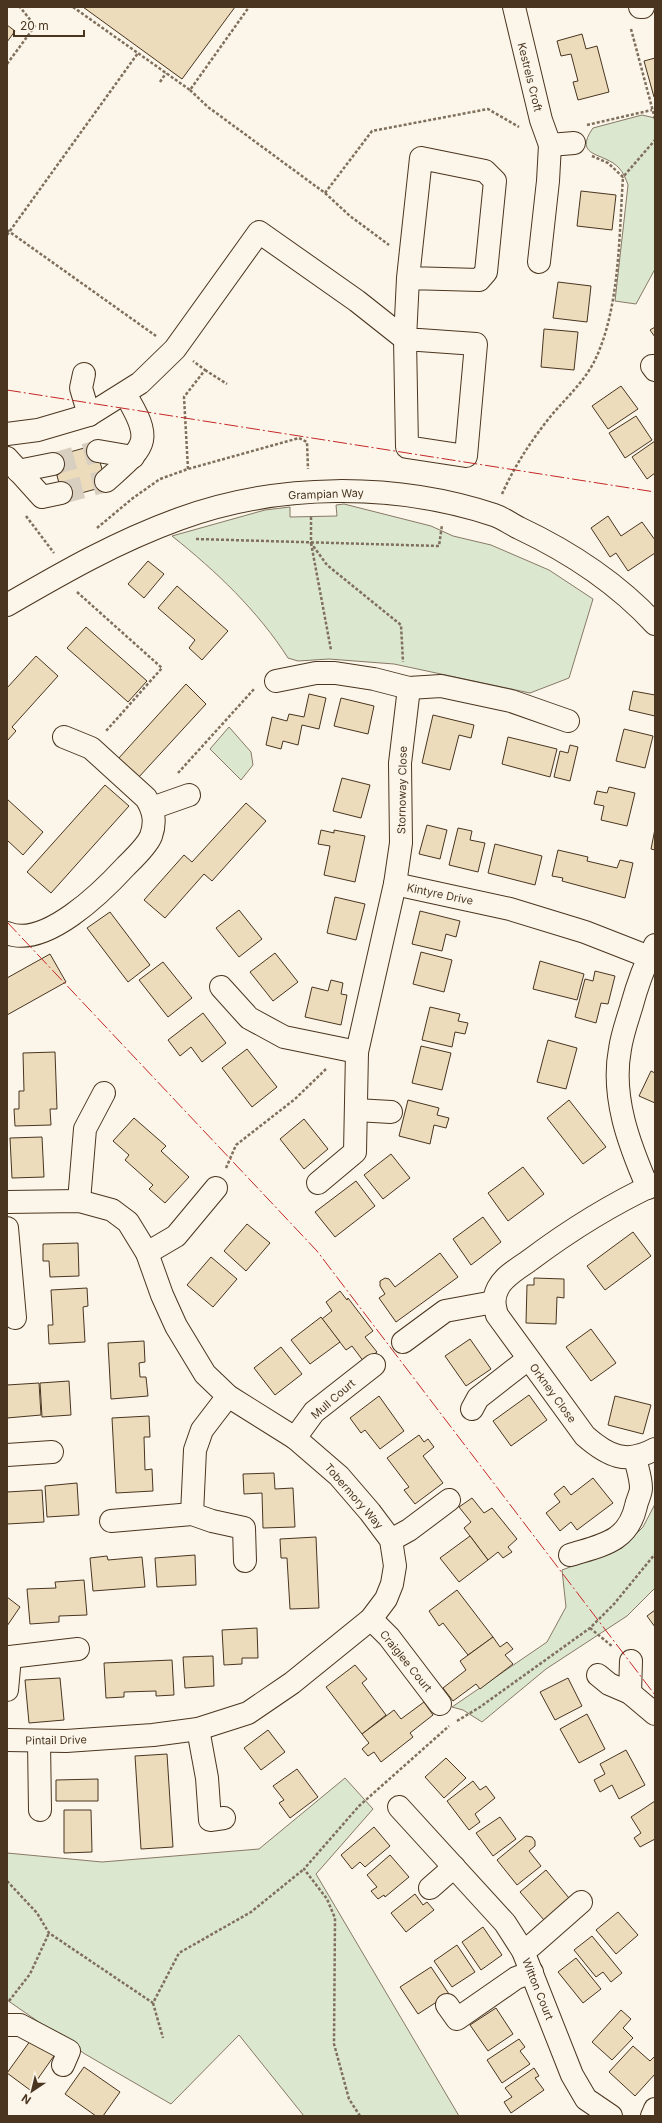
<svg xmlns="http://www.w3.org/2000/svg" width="662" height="2123" viewBox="0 0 662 2123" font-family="Inter,sans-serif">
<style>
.green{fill:#dce7d0;stroke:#887966}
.building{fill:#ecdcbc;stroke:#4a3520}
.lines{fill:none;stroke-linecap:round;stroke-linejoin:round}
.minor-tunnel{stroke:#d8cfc1;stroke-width:22;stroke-dasharray:22 11;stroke-linecap:butt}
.minor-casing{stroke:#4a3520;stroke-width:24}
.path{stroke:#7f6f5c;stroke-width:2.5;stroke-dasharray:3 2;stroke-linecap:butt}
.minor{stroke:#fbf6e9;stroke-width:22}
.power{stroke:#c62828;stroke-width:1;stroke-dasharray:14 3 2 3;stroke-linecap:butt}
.labels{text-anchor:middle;stroke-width:3;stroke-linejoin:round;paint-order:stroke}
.street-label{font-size:11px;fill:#4a3520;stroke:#fbf6e9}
</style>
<rect width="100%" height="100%" fill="#fbf6e9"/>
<g class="green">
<path d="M642,115L655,118V269L636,304L615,301L628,185C626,179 623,172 619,168C605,152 572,158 593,128Z"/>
<path d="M344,504L431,526L453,536L491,545L549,570L593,599L569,678L530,693L394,664L329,659L298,661L288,658C258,611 216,571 172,536L265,510L290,507V517L337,516L336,505Z"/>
<path d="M229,727L251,752L253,765L241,780L210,749Z"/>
<path d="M655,1504V1588L627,1616L546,1669L482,1722L463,1710L452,1707L547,1642L566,1607L562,1570L622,1548L643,1527Z"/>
<path d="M345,1778L373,1809L316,1874L459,2116H304L239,2035L171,2104L85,2054L7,2000V1853L102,1862L259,1849Z"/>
</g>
<g class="building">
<path d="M83,7H235L182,79Z"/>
<path d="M7,25L15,31L7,42Z"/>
<path d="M582,34L586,49L597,46L609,92L578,100L573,82L578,81L571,54L561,56L557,41Z"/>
<path d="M655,58V97H654L644,61Z"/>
<path d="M581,191L616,195L612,230L577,226Z"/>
<path d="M558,282L591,286L587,322L553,318Z"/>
<path d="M655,327V337L650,330Z"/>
<path d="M544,329L578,332L574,370L541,367Z"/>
<path d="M621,386L638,409L608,429L592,406Z"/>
<path d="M636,416L652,440L625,458L609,433Z"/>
<path d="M655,441V473L647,479L632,457Z"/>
<path d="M95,445L107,486L63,498L52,457Z"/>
<path d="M608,516L621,536L642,522L655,540V553L628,571L616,553L610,557L591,528Z"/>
<path d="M148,561L164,574L144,598L128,584Z"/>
<path d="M177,586L228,631L202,660L189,648L195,640L158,608Z"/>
<path d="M86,627L147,681L128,702L67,648Z"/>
<path d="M36,656L58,676L12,727L16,731L7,741V688Z"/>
<path d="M186,684L206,704L138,778L118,759Z"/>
<path d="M633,691L655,695V716L629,710Z"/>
<path d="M309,694L326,698L319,729L302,725L298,745L283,741L281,749L266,745L272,717L287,721L289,714L304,717Z"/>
<path d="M341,698L374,706L368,734L334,726Z"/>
<path d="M433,715L474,725L471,738L459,735L450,770L422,763Z"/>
<path d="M624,729L653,736L645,768L616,761Z"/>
<path d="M508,737L557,749L550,777L502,764Z"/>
<path d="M570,745L578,747L570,781L554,777L560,751L568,753Z"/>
<path d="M342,778L370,785L361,818L333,811Z"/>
<path d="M105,785L129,806L51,893L27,872Z"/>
<path d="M609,787L635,793L627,826L601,820L604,806L594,804L597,791L607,793Z"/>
<path d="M7,799L43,832L23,855L7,840Z"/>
<path d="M246,803L266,821L212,881L204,874L165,918L144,900L184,855L192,862Z"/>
<path d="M427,825L447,830L440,859L419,854Z"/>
<path d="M458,828L472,831L470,840L485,843L478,872L449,865Z"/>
<path d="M655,829V850L651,849Z"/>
<path d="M321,830L334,833V830L365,836L355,882L324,875L330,846L318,844Z"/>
<path d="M495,844L542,856L535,885L488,873Z"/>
<path d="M558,850L588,857L587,861L617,868L620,860L633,863L625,898L562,881L563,878L552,876Z"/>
<path d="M335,897L365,904L356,940L327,933Z"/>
<path d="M239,910L262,939L239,957L216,928Z"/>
<path d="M420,911L460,921L456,937L446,934L442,951L412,944Z"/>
<path d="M110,912L150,965L128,982L87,928Z"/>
<path d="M421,952L452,960L444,992L413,984Z"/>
<path d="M275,953L298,982L273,1001L250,972Z"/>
<path d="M50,954L66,982L7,1015V978Z"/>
<path d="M540,961L584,974L577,1000L533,989Z"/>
<path d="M163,962L192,998L168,1017L139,980Z"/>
<path d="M595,971L615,976L608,1004L601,1003L596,1023L575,1017L585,979L593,981Z"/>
<path d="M331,980L343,983L341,994L347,995L341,1025L305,1017L312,987L328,991Z"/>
<path d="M430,1007L460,1014L458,1021L468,1023L465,1034L455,1032L452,1047L422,1040Z"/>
<path d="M203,1013L226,1043L202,1062L191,1047L180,1056L168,1040Z"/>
<path d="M548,1040L577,1048L566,1089L537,1082Z"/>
<path d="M421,1046L451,1053L442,1090L412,1083Z"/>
<path d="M247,1049L277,1087L252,1107L222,1068Z"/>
<path d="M55,1052L57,1109H50L51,1125L15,1126L14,1109H19V1091H24L23,1053Z"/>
<path d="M651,1071L655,1073V1103L639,1096Z"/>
<path d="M408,1100L439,1108L437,1115L449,1118L446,1128L434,1125L430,1144L399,1136Z"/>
<path d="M569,1100L606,1147L583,1164L547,1118Z"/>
<path d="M134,1118L166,1146L161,1151L189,1177L165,1203L149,1189L153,1185L125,1160L129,1155L113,1141Z"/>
<path d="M304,1119L328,1149L304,1169L280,1139Z"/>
<path d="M42,1137L44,1177L12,1178L10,1138Z"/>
<path d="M391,1154L410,1178L383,1199L364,1175Z"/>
<path d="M523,1167L544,1194L508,1221L488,1193Z"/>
<path d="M356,1181L375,1206L335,1237L315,1212Z"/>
<path d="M483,1217L501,1242L471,1265L453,1239Z"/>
<path d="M247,1224L270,1243L246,1271L224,1251Z"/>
<path d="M633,1232L651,1256L605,1290L587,1266Z"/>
<path d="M78,1243L79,1276L50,1277L49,1261H43V1244Z"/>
<path d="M440,1253L458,1277L396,1322L379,1298L385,1294L380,1286V1281L385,1278L389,1279L395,1287Z"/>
<path d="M211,1257L237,1279L213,1307L187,1285Z"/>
<path d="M534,1278L564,1279V1298L557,1297L556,1324L526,1323L527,1285H534Z"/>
<path d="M87,1288L88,1306L83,1307L85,1342L49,1344L48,1325H53L51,1290Z"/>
<path d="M340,1291L347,1300L348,1298L373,1331L365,1337L377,1352L364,1362L352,1346L346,1350L322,1319L332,1311L326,1302Z"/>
<path d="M321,1317L340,1342L310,1364L291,1340Z"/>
<path d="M591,1329L616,1363L591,1381L566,1347Z"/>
<path d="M470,1339L491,1369L466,1386L445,1356Z"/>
<path d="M144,1341L145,1362L139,1363L140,1377H146L148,1396L111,1399L108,1343Z"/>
<path d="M281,1347L302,1374L275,1395L254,1368Z"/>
<path d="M69,1381L71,1415L42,1417L40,1383Z"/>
<path d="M39,1383L41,1415L7,1418V1385Z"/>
<path d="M529,1395L547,1420L511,1446L493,1421Z"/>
<path d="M379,1396L404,1431L380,1449L365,1430L361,1433L350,1418Z"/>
<path d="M615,1396L651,1405L643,1434L608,1425Z"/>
<path d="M149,1416L150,1437H144L145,1470L152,1469L153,1491L116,1493L112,1418Z"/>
<path d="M419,1435L424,1442L428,1439L434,1447L423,1456L443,1483L415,1504L404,1490L409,1487L387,1458Z"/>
<path d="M274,1473L275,1489L293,1488L295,1527L263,1528L262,1493L244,1494L243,1474Z"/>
<path d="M593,1478L613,1503L577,1530L571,1522L560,1531L546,1513L560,1502L554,1494L564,1486L571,1495Z"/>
<path d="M77,1483L79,1515L47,1517L45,1486Z"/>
<path d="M42,1490L44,1522L7,1524V1492Z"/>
<path d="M472,1498L484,1513L492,1508L517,1539L508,1547L512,1552L503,1558L498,1552L488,1560L464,1528L471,1522L459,1507Z"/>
<path d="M470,1536L488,1560L459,1582L440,1558Z"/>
<path d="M316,1537L319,1608L290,1609L287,1558H281L280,1539Z"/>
<path d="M195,1555L196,1585L157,1587L155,1558Z"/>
<path d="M107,1556L108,1560L142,1557L145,1587L93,1591L90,1558Z"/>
<path d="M84,1580L87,1615L59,1616V1622L30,1624L27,1589L56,1588L55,1582Z"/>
<path d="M457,1590L493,1637L468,1655L443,1623L439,1626L429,1611Z"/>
<path d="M7,1597L20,1607L7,1626Z"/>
<path d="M655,1610V1627L647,1616Z"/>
<path d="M257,1628L258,1658H242V1664L224,1665L222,1630Z"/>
<path d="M493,1637L500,1647L507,1642L513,1649L505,1655L513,1664L480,1689L476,1684L453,1701L443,1688L466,1670L460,1661Z"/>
<path d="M213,1656L214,1686L185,1688L183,1657Z"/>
<path d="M172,1660L174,1695L156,1696V1691L124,1692V1697L106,1698L104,1663Z"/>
<path d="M355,1665L367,1679L362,1683L386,1715L362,1734L326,1687Z"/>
<path d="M60,1678L64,1720L29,1723L25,1680Z"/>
<path d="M568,1678L582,1706L555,1720L540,1692Z"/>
<path d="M424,1702L433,1715L410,1733L413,1737L381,1762L374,1752L368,1756L362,1749L369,1743L362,1734L394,1710L401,1719Z"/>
<path d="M587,1714L605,1749L579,1763L560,1729Z"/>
<path d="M268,1730L285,1752L261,1770L244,1748Z"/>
<path d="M626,1750L645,1785L619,1799L612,1785L600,1792L594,1780L605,1774L600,1764Z"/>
<path d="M167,1754L173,1847L141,1849L135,1756Z"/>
<path d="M446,1758L466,1778L444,1798L425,1777Z"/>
<path d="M297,1769L318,1797L290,1818L279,1803L284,1800L273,1786Z"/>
<path d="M98,1779V1801H56V1780Z"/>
<path d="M473,1781L480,1790L486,1786L495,1798L475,1814L480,1822L469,1830L447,1801Z"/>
<path d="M655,1801V1839L640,1847L634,1838L641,1833L631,1817Z"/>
<path d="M64,1810H91L92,1852L64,1853Z"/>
<path d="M500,1817L516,1839L493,1856L476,1833Z"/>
<path d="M374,1827L390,1846L365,1867L360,1862L352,1869L341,1855Z"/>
<path d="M526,1836L532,1837L535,1841V1846L529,1851L541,1866L517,1885L497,1860Z"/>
<path d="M390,1855L409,1877L385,1897L384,1895L378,1899L371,1891L377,1887L367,1875Z"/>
<path d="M546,1870L569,1898L544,1920L520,1892Z"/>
<path d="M415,1894L423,1905L427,1902L434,1910L406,1932L391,1913Z"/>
<path d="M618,1912L638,1935L616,1954L596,1930Z"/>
<path d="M483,1927L502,1955L481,1970L462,1942Z"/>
<path d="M592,1936L622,1973L611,1982L603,1972L596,1977L574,1950Z"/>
<path d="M457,1945L475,1972L452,1987L434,1961Z"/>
<path d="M576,1958L601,1989L583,2003L558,1972Z"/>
<path d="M431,1967L449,1994L418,2014L400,1987Z"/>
<path d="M496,2008L513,2034L488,2051L470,2025Z"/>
<path d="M621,2010L631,2019L623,2028L633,2038L612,2060L592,2042Z"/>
<path d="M33,2037L56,2053L30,2090L7,2073Z"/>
<path d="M519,2039L525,2047L520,2051L530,2064L502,2083L487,2060Z"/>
<path d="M633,2046L650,2061L655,2056V2074L635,2096L609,2072Z"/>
<path d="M84,2067L120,2092L103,2116H96L65,2094Z"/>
<path d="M534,2068L539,2076L535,2078L544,2090L511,2113L504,2102L512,2097L505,2088Z"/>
</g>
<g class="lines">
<g class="minor-tunnel">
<path d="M53,464L98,451"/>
<path d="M61,493L106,481"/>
</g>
<g class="minor-casing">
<g id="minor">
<path d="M514,7L541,120L550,145L574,143"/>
<path d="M640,7H643"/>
<path d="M539,262L548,181L550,145"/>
<path d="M652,366L655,370"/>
<path d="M84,374L81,388L89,415"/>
<path d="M7,434L38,430L89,415L140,383L175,349L259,232L357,301L405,339L476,344L466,456L407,447L405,339L408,278L421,158L485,171L495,181L486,272L479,280L408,278"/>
<path d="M98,451L133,457"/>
<path d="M7,458L42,497L61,493"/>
<path d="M18,471L53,464"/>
<path d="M106,481C145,446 155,443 125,394"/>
<path d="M7,605C64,572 116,542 179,519C277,483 394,482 494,515C503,518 511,524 519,528C570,552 617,583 655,624"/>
<path d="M276,681L316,673H335L374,679L409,688L441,686L511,701L568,721"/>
<path d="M152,808L189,795"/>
<path d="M395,884L510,909L585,932L649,957"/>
<path d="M7,933C45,949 103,891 126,866C134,858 147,846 151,836C156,822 154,811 146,798L91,748L64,737"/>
<path d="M221,987L249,1018L284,1037L357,1052"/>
<path d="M356,1110L391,1112"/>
<path d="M318,1183L355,1152L357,1052L395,884L401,843L400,763L409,688"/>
<path d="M655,1184C610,1205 570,1230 530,1260C519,1268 504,1276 498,1288C493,1298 494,1305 497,1315L585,1436C608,1456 626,1465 655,1449"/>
<path d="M648,1188C629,1144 611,1097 620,1049C622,1035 627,1021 631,1008C637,986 644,965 655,945"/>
<path d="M79,1201L85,1129L104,1093"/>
<path d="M7,1202L79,1201L112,1210L128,1222L147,1253L162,1295L176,1326L205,1374L228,1396L295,1438L339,1476L370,1512L391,1540L395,1566L392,1584L386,1599L371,1619L292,1683L248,1713L198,1729L153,1735L66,1741L7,1740"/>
<path d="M7,1228L15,1318"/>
<path d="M147,1253L176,1236L216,1188"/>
<path d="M403,1342L445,1311L494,1302"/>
<path d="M472,1409L478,1398L528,1359"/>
<path d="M295,1438L314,1412L374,1365"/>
<path d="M7,1455L52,1452"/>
<path d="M192,1514L195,1450L202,1430L228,1396"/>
<path d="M111,1521L192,1514L212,1521L244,1528L245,1561"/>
<path d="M391,1540L409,1530L449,1500"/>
<path d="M570,1555C602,1545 628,1542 636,1506C637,1500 641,1494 641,1488C641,1478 637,1467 635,1458"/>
<path d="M371,1619L389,1637L440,1704"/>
<path d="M7,1657H10L7,1690"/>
<path d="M10,1657L78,1649"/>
<path d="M598,1675L609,1684L630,1693L655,1714"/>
<path d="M630,1693L631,1661"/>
<path d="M198,1729L207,1778L210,1820L224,1818"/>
<path d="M39,1742L40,1810"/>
<path d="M399,1807L505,1923L523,1951L572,2075L586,2099L611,2116"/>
<path d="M430,1888L454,1867"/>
<path d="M523,1951L531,1946L581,1902"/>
<path d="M447,2005L457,2019L516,1978L532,1972"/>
<path d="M7,2025H20L69,2051L63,2065"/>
<path d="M652,2116L655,2109"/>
</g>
</g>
<g class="path">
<path d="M73,7L190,90L249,7"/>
<path d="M631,29L655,119"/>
<path d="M7,64L35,26L20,7"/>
<path d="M160,82L166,73"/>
<path d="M190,90L208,107L325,193L350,216L389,245"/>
<path d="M587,125L652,110"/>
<path d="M592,156L608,163L623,177L655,140"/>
<path d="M325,193L372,131L488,109L519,127"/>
<path d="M7,230L156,336"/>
<path d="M7,235L138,53"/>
<path d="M205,370L227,384"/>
<path d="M188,469L184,397L205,370L193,361"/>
<path d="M502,494C515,465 531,441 550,417C565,399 583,383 594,362C620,310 619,235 623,177"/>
<path d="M26,516L54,553"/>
<path d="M311,517V543L327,565L401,625L403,662"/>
<path d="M97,528L133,498L160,479L188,469L299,438L307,442L308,469"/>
<path d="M196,539L439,546L442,525"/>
<path d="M311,543L331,650"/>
<path d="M77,592L162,668L106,731"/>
<path d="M178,773L255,688"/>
<path d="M226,1168L236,1145L295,1099L326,1069"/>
<path d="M590,1628L613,1647"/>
<path d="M457,1721L480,1707L590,1628L614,1604L655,1554"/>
<path d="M7,1881L37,1913L49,1933L153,2003L179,1953L251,1912L304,1869"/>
<path d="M9,2001L30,1974L49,1933"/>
<path d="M153,2003L163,2038"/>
<path d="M360,2116L349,2099L334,2044L335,1918L327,1899L304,1869L359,1806L449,1726"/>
</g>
<use href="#minor" class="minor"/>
<g class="power">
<path d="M7,390L655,492"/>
<path d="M7,922L317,1251L655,1695"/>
</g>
</g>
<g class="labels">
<g class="street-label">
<text transform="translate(530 77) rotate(76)" y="4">Kestrels Croft</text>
<text transform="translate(326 494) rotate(-2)" y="4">Grampian Way</text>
<text transform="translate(402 790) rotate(-89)" y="4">Stornoway Close</text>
<text transform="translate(440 894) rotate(12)" y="4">Kintyre Drive</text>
<text transform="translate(553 1393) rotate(54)" y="4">Orkney Close</text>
<text transform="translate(333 1399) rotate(-41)" y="4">Mull Court</text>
<text transform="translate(354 1496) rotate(49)" y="4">Tobermory Way</text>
<text transform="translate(406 1661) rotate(51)" y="4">Craiglee Court</text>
<text transform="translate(56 1740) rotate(-1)" y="4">Pintail Drive</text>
<text transform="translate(538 1989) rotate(68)" y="4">Witton Court</text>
</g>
</g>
<rect width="662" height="2123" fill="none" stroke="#4a3520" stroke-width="16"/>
<g transform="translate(32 2091) rotate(215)" stroke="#fbf6e9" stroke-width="3" paint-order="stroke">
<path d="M0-3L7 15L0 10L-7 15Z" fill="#4a3520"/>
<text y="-6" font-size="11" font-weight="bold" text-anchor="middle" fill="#4a3520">N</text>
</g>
<path d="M14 30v6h70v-6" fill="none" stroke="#4a3520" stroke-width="2"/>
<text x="20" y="30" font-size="12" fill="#4a3520" stroke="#fbf6e9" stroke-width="3" paint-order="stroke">20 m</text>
</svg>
